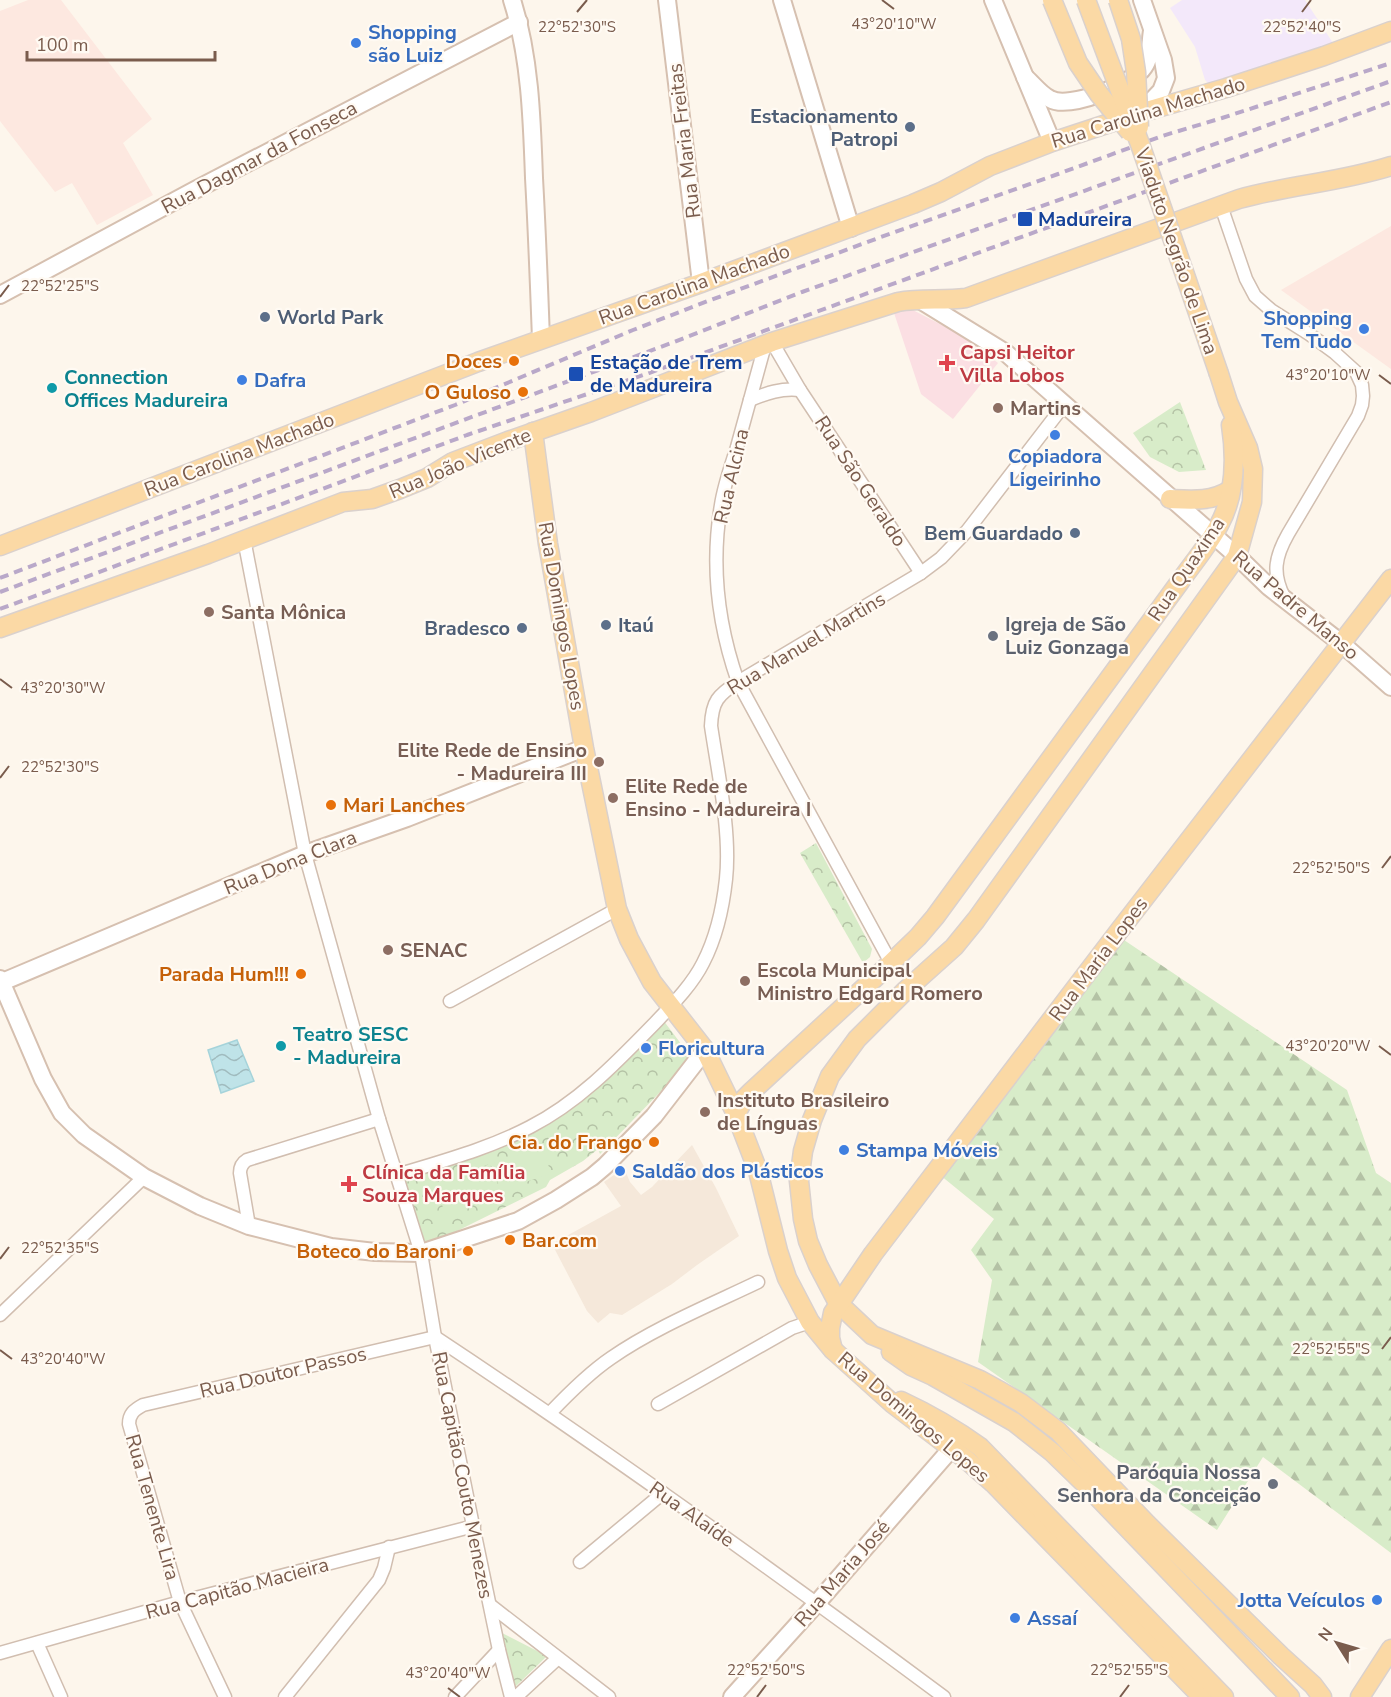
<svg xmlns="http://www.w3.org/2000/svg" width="1391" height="1697" viewBox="0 0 1391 1697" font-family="'Nunito Sans',sans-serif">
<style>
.residential{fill:#f5e8da}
.commercial{fill:#fde8e0}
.education{fill:#f3e8fa}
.medical{fill:#fbdfe3}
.forest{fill:url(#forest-firs)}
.park{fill:url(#park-crowns)}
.pitch{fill:#d8ecc9}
.water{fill:url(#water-waves);stroke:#a5d3da;stroke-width:1.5}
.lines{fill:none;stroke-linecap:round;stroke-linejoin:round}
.street-casing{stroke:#d1beb0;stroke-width:15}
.secondary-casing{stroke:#d6c0b0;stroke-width:20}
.primary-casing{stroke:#dad1cd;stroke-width:21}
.street{stroke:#fff;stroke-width:12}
.secondary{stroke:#fff;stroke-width:16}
.primary{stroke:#fbd9a5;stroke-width:18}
.rail{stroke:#b9a8c9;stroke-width:4;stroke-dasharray:9 6;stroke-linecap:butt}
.primary-bridge-casing{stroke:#dad1cd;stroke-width:21;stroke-linecap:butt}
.primary-bridge{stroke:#fbd9a5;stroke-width:18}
.ticks{fill:none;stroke:#7a5c4d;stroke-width:2}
.shop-dot{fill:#3f7fe0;stroke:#fffaf3;stroke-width:2}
.service-dot{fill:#5c6f8a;stroke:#fffaf3;stroke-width:2}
.transit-dot{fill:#1a4fb4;stroke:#fffaf3;stroke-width:2}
.food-dot{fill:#e8710a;stroke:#fffaf3;stroke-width:2}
.health-dot{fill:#e0444e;stroke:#fffaf3;stroke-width:2}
.culture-dot{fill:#0f9aa8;stroke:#fffaf3;stroke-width:2}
.education-dot{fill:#8d6e63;stroke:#fffaf3;stroke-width:2}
.worship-dot{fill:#6b7280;stroke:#fffaf3;stroke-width:2}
.labels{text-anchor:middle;stroke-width:4.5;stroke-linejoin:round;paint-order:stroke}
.shop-label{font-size:20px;font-weight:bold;fill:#366cbe;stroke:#fffaf3;text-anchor:start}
.street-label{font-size:20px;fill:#7a5c4d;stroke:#fffaf3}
.service-label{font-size:20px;font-weight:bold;fill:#4e5e75;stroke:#fffaf3;text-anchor:end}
.transit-label{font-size:20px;font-weight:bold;fill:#164399;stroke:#fffaf3;text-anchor:start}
.health-label{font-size:20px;font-weight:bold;fill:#be3a42;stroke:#fffaf3;text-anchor:start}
.food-label{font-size:20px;font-weight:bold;fill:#c56008;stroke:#fffaf3;text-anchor:end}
.culture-label{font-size:20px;font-weight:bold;fill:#0d838f;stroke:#fffaf3;text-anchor:start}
.education-label{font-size:20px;font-weight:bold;fill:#785e54;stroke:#fffaf3;text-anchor:start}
.worship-label{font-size:20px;font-weight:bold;fill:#5b616d;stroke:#fffaf3;text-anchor:start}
.ticks-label{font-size:15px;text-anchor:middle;fill:#7a5c4d;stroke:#fffaf3;stroke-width:4.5;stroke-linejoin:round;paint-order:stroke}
</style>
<defs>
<pattern id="forest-firs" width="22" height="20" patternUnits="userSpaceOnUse" patternTransform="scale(1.5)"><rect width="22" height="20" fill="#d8ecc9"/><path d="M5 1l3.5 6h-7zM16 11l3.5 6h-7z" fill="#b4c2a5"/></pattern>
<pattern id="park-crowns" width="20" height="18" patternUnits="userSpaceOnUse" patternTransform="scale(1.5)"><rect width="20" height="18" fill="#d8ecc9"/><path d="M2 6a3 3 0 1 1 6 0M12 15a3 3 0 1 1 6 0" fill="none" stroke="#b4c2a5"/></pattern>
<pattern id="water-waves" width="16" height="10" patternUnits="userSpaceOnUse" patternTransform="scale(1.5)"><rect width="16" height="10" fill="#bfe3e8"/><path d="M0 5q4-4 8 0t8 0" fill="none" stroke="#a0bbbe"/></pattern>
</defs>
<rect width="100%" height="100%" fill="#fdf6ec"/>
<path class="residential" d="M692,1145L716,1188L739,1236L697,1265L672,1284L622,1315L610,1313L598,1323L587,1311L552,1244L621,1206L604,1182L624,1168L630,1182L641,1195L652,1187Z"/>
<g class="commercial">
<path d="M28,0H61L152,119L123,143L153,195L97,225L72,183L55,192L0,121V11Z"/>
<path d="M1391,226V369L1281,290Z"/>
</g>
<path class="education" d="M1182,0H1305L1333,43L1296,62L1215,90L1205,80L1195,47L1170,8Z"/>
<path class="medical" d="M909,308L961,335L998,363L953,419L921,394L894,313Z"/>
<path class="forest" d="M1121,938L1347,1090L1376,1173L1391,1183V1553L1263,1457L1217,1530L978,1362L992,1280L971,1250L994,1219L940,1175Z"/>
<g class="park">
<path d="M1180,402L1206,470L1179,472L1150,457L1133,433Z"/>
<path d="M816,843L872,949L870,957L863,963L800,853Z"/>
<path d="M663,1020L691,1057L665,1087L600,1154L598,1149L583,1161L550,1180L546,1187L453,1233L425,1242L402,1178L536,1129Z"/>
<path d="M502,1633L547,1656L513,1689Z"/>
</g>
<g class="pitch">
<path d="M543,1147L551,1174L500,1190L492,1163Z"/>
<path d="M490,1164L501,1195L445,1214L435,1183Z"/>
</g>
<path class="water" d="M237,1040L254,1081L221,1093L208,1050Z"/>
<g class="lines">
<g class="street-casing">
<g id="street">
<path d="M1221,206L1246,279L1255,296L1271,310L1309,334L1335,353L1356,372L1362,385L1363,396L1362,405L1358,416L1288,534C1275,557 1272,573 1284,597"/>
<path d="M772,342L800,390L921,573"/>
<path d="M765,345C756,379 746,413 737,447C731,466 724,485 721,505C711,564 718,625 738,682L891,963"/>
<path d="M750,400C767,393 781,388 800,390"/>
<path d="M244,539L305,854L379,1119L421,1253L435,1337L470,1511L499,1650L511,1697"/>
<path d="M450,1001L617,909"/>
<path d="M397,1175C442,1161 488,1149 530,1127C579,1102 617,1062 655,1023C672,1005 692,985 703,963C716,938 723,907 726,879C731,832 718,773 711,726C712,701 718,695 738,682L921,573L941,558L967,531L1064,405"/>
<path d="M249,1226L240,1173C240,1167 242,1163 247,1160L379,1119"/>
<path d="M0,1315L144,1177"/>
<path d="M658,1404L792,1328L810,1322"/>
<path d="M550,1413C569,1393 589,1373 611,1358C654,1328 710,1305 758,1282"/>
<path d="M580,1562L663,1493"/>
<path d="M490,1605L609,1697"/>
<path d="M37,1643L61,1697"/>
<path d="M0,1653L180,1602L474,1526"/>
<path d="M225,1697L180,1602L129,1424C129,1414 134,1410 143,1405L435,1337C609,1452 777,1573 944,1697"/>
<path d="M285,1697L379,1580L384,1568L389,1547"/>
<path d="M455,1697L499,1650"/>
<path d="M516,1697L558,1658"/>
</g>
</g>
<g class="secondary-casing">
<g id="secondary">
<path d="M512,0C530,56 532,119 534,178C537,231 539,285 541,339"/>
<path d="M667,0L701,283"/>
<path d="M782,0L851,228"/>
<path d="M993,0L1052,142"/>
<path d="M1025,77C1033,84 1041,95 1050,99C1069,110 1133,84 1144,67C1151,57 1150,42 1152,31"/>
<path d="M1140,113L1161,91L1166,78L1163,60L1142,0"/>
<path d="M0,295L195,190L519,22"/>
<path d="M920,300L1006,353L1237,556L1269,587L1341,643L1391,687"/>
<path d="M0,979L43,1079L62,1113L84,1135L144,1177L200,1206L249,1226L331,1247L375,1252L421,1253L518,1221L556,1200L592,1177L605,1166L654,1116L705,1050"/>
<path d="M0,983L305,854L407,818L584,748"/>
<path d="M732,1697L817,1603L951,1449"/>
</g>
</g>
<g class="primary-casing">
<g id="primary">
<path d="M1219,374L1228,402L1248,448L1253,469L1252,502L1237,556L976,920L954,947L906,990L857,1039L830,1076L812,1120L803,1151L799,1181L803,1219L808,1241L818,1265L838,1303L872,1335L980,1380L1000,1391L1021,1403L1058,1431L1147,1524L1281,1656L1313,1685L1322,1697"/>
<path d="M533,432L548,544L584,748L617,909L629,939L652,982L705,1050L736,1114L758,1171L778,1251L787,1278L810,1322L833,1350L893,1404L968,1461L993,1483L1202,1697"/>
<path d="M1170,499C1191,500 1212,502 1230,490"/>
<path d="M0,546L478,362L701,283L913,204L941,192L990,166L1052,142L1140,113L1226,88L1324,56L1391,31"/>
<path d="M0,628L208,554L343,502L372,499L400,489L427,478L453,462L508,441L591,412L772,342L898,302C921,298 943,301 966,298L1239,199C1289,185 1341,182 1391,166"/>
<path d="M736,1114L744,1099L751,1092L891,963L918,937L935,917L1179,583C1192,564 1208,546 1219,525C1236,494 1236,458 1231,425"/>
<path d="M833,1350L830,1338V1328L833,1313L873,1254L1119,931L1391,579"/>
<path d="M891,1352L911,1366L933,1376L1014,1422L1052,1452L1087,1486L1290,1697"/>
<path d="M901,1401C929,1414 955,1429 980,1447L1224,1697"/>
<path d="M1360,1697L1391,1649"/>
</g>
</g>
<use href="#street" class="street"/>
<use href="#secondary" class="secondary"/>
<use href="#primary" class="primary"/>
<g class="rail">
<path d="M0,578L455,405L633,330L708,301L881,237L1058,174L1162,136L1222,118L1391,63"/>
<path d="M0,592L674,342L802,292L1391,81"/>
<path d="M0,609L467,435L649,373L1391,102"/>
</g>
<g class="primary-bridge-casing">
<g id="primary-bridge">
<path d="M1052,0L1078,63L1099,94L1130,132"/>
<path d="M1086,0L1140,144L1219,374"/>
<path d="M1118,0L1131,39L1136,72L1139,127"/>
</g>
</g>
<use href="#primary-bridge" class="primary-bridge"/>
</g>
<path class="ticks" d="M882,0L894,9M577,12L587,0M1302,12L1311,0M0,297L9,285M1379,375L1391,384M0,679L12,688M0,778L9,766M1382,868L1391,856M1379,1046L1391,1055M0,1259L9,1247M1382,1349L1391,1337M0,1350L12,1359M448,1688L460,1697M757,1697L766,1685M1120,1697L1129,1685"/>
<g class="shop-dot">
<circle cx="356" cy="43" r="6"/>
<circle cx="1364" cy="329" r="6"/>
<circle cx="242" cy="380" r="6"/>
<circle cx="1055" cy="435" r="6"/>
<circle cx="646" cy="1048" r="6"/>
<circle cx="844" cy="1150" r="6"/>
<circle cx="620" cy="1171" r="6"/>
<circle cx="1377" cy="1600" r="6"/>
<circle cx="1015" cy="1618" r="6"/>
</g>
<g class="service-dot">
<circle cx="910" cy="127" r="6"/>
<circle cx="265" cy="317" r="6"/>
<circle cx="1075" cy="533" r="6"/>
<circle cx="606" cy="625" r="6"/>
<circle cx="522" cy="628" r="6"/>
</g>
<g class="transit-dot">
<rect x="1017" y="211" width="16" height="16" rx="3"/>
<rect x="568" y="366" width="16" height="16" rx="3"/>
</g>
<g class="food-dot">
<circle cx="514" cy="361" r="6"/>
<circle cx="523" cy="392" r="6"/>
<circle cx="331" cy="805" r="6"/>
<circle cx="301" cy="974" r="6"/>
<circle cx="654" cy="1142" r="6"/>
<circle cx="510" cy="1240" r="6"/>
<circle cx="468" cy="1251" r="6"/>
</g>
<g class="health-dot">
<path d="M944 354h6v6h6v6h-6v6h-6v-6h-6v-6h6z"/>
<path d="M346 1175h6v6h6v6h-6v6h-6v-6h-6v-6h6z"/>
</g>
<g class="culture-dot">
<circle cx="52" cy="388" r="6"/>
<circle cx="281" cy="1046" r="6"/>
</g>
<g class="education-dot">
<circle cx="998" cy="408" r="6"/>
<circle cx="209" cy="612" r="6"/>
<circle cx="599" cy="762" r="6"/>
<circle cx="613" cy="798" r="6"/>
<circle cx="388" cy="950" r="6"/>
<circle cx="745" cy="981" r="6"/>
<circle cx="705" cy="1112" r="6"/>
</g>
<g class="worship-dot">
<circle cx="993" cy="636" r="6"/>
<circle cx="1273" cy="1484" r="6"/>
</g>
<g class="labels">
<g class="shop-label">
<text x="368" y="39">Shopping<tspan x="368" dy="23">são Luiz</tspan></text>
<text x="1352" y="325" text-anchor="end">Shopping<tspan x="1352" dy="23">Tem Tudo</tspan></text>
<text x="254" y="387">Dafra</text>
<text x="1055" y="463" text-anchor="middle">Copiadora<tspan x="1055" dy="23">Ligeirinho</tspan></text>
<text x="658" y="1055">Floricultura</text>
<text x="856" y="1157">Stampa Móveis</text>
<text x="632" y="1178">Saldão dos Plásticos</text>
<text x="1365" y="1607" text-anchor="end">Jotta Veículos</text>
<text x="1027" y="1625">Assaí</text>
</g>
<g class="street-label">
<text transform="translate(1148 112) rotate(-17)" y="7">Rua Carolina Machado</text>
<text transform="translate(684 141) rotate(-97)" y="7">Rua Maria Freitas</text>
<text transform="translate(259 157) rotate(-28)" y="7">Rua Dagmar da Fonseca</text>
<text transform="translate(1177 251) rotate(71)" y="7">Viaduto Negrão de Lima</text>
<text transform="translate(694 284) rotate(-20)" y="7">Rua Carolina Machado</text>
<text transform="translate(239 454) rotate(-21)" y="7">Rua Carolina Machado</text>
<text transform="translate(460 463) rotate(-23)" y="7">Rua João Vicente</text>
<text transform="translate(731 476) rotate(-77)" y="7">Rua Alcina</text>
<text transform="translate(861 481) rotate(57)" y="7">Rua São Geraldo</text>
<text transform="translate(1186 569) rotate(-56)" y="7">Rua Quaxima</text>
<text transform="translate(1296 605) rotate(40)" y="7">Rua Padre Manso</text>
<text transform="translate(562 616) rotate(80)" y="7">Rua Domingos Lopes</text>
<text transform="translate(806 643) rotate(-31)" y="7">Rua Manuel Martins</text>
<text transform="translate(290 862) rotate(-22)" y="7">Rua Dona Clara</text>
<text transform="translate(1098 959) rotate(-53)" y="7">Rua Maria Lopes</text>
<text transform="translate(283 1372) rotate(-13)" y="7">Rua Doutor Passos</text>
<text transform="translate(914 1417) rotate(40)" y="7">Rua Domingos Lopes</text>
<text transform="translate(463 1475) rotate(79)" y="7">Rua Capitão Couto Menezes</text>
<text transform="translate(153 1507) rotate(74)" y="7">Rua Tenente Lira</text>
<text transform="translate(692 1514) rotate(35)" y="7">Rua Alaíde</text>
<text transform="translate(842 1573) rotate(-49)" y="7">Rua Maria José</text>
<text transform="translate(237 1588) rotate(-15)" y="7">Rua Capitão Macieira</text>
</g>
<g class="service-label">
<text x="898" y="123">Estacionamento<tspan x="898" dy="23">Patropi</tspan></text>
<text x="277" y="324" text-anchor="start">World Park</text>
<text x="1063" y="540">Bem Guardado</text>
<text x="618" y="632" text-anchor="start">Itaú</text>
<text x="510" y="635">Bradesco</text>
</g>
<g class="transit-label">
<text x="1038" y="226">Madureira</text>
<text x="590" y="369">Estação de Trem<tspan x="590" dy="23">de Madureira</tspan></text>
</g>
<g class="health-label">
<text x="960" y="359">Capsi Heitor<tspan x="960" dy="23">Villa Lobos</tspan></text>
<text x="362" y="1179">Clínica da Família<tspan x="362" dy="23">Souza Marques</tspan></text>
</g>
<g class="food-label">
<text x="502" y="368">Doces</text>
<text x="511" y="399">O Guloso</text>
<text x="343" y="812" text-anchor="start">Mari Lanches</text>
<text x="289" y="981">Parada Hum!!!</text>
<text x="642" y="1149">Cia. do Frango</text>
<text x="522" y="1247" text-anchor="start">Bar.com</text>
<text x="456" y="1258">Boteco do Baroni</text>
</g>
<g class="culture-label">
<text x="64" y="384">Connection<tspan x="64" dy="23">Offices Madureira</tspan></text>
<text x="293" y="1041">Teatro SESC<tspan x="293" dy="23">- Madureira</tspan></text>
</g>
<g class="education-label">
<text x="1010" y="415">Martins</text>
<text x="221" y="619">Santa Mônica</text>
<text x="587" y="757" text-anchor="end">Elite Rede de Ensino<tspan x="587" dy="23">- Madureira III</tspan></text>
<text x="625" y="793">Elite Rede de<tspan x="625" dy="23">Ensino - Madureira I</tspan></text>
<text x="400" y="957">SENAC</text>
<text x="757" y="977">Escola Municipal<tspan x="757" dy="23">Ministro Edgard Romero</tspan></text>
<text x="717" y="1107">Instituto Brasileiro<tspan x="717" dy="23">de Línguas</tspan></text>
</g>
<g class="worship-label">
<text x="1005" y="631">Igreja de São<tspan x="1005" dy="23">Luiz Gonzaga</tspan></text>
<text x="1261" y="1479" text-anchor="end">Paróquia Nossa<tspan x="1261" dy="23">Senhora da Conceição</tspan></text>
</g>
</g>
<g class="ticks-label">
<text x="894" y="29">43°20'10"W</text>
<text x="577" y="32">22°52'30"S</text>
<text x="1302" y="32">22°52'40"S</text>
<text x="60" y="291">22°52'25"S</text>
<text x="1328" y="380">43°20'10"W</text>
<text x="63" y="693">43°20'30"W</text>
<text x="60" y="772">22°52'30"S</text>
<text x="1331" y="873">22°52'50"S</text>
<text x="1328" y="1051">43°20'20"W</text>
<text x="60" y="1253">22°52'35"S</text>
<text x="1331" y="1354">22°52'55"S</text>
<text x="63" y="1364">43°20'40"W</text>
<text x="766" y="1675">22°52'50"S</text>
<text x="1129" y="1675">22°52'55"S</text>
<text x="448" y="1678">43°20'40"W</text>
</g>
<g transform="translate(1337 1643) rotate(307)" stroke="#fffaf3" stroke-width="4.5" paint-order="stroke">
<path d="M0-4.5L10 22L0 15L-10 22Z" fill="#7a5c4d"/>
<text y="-9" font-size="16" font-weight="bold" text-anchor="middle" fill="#7a5c4d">N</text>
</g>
<path d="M27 51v9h188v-9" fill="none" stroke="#7a5c4d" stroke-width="3"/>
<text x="36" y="51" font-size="18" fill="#7a5c4d" stroke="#fffaf3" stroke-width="4.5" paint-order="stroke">100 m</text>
</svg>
